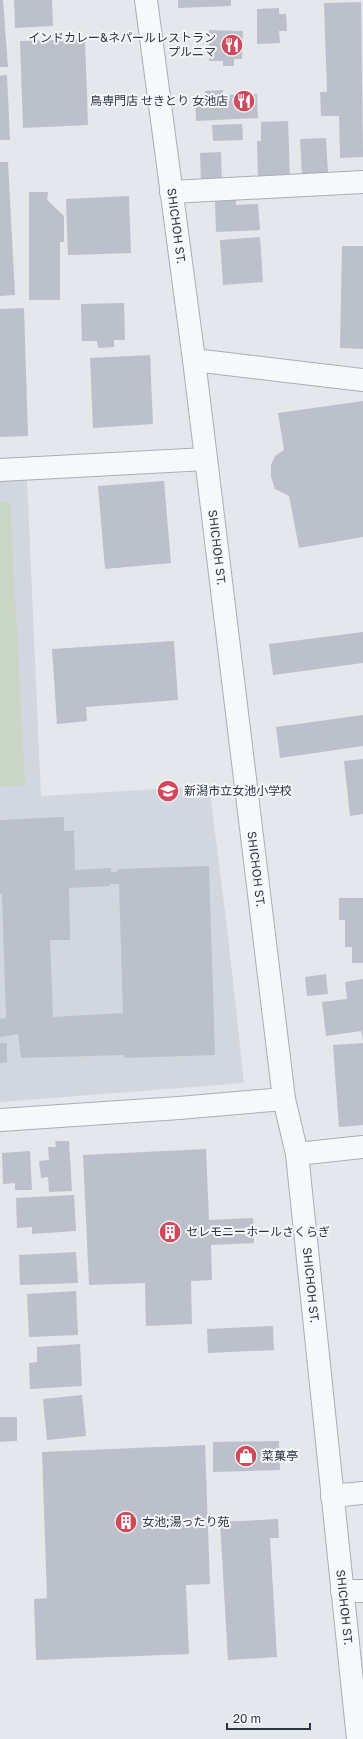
<svg xmlns="http://www.w3.org/2000/svg" width="363" height="1739" viewBox="0 0 363 1739" font-family="'Golos Text','Noto Sans JP',sans-serif">
<style>
.built{fill:#d2d6de}
.green{fill:#c9d6c5}
.building{fill:#bbc0ca;fill-rule:evenodd}
.lines{fill:none;stroke-linecap:round;stroke-linejoin:round}
.minor-casing{stroke:#a9aeb7;stroke-width:24}
.minor{stroke:#f7f8fa;stroke-width:22}
.labels{text-anchor:middle;stroke-width:4;stroke-linejoin:round;paint-order:stroke}
.poi-label{font-size:12px;fill:#2b3445;stroke:#f4f6f9;text-anchor:start}
.street-label{font-size:12px;fill:#2b3445;stroke:#f4f6f9}
</style>
<rect width="100%" height="100%" fill="#e4e7ec"/>
<path class="built" d="M27,480L41,796L209,786L227,927L244,1083L0,1102V482Z"/>
<path class="green" d="M0,502H10L25,785L0,787Z"/>
<g class="building">
<path d="M0,0H3L8,67H0Z"/>
<path d="M14,0H52L53,26L15,28Z"/>
<path d="M178,0H231V6L178,8Z"/>
<path d="M361,2L363,157L340,158L339,116H321L320,92H327L324,3Z"/>
<path d="M279,8V14H286L287,31H279L280,43L257,44V9Z"/>
<path d="M209,30L243,31L242,59H234V66H223V61H209Z"/>
<path d="M85,39L88,125L23,128L20,41Z"/>
<path d="M7,75L10,140H0V76Z"/>
<path d="M223,90V95L257,94L258,118L196,121L195,99H205V91Z"/>
<path d="M288,121L290,175L258,176L257,141H261V122Z"/>
<path d="M242,124L243,140L213,141L212,125Z"/>
<path d="M326,138L328,173L302,175L300,139Z"/>
<path d="M221,152L222,184H201L200,153Z"/>
<path d="M0,162H8L15,295L0,296Z"/>
<path d="M29,192H48L47,200L64,216V242H60V300H29Z"/>
<path d="M129,196L131,253L68,255L66,199Z"/>
<path d="M236,199V205L258,204L260,230L216,232L215,200Z"/>
<path d="M260,237L263,282L223,285L220,240Z"/>
<path d="M342,246H363V349L340,348Z"/>
<path d="M124,303L125,340H114V347L98,348L97,341H82L81,304Z"/>
<path d="M24,308L28,436L0,437V309Z"/>
<path d="M150,355L153,424L93,428L90,358Z"/>
<path d="M363,401V537L299,548L289,496L275,489L271,477V465L275,456L284,450L278,413Z"/>
<path d="M164,481L171,563L105,569L98,486Z"/>
<path d="M363,632V663L273,675L269,644Z"/>
<path d="M174,641L178,700L86,707L87,721L57,724L52,649Z"/>
<path d="M363,715V746L280,758L276,727Z"/>
<path d="M363,759V814L350,816L344,761Z"/>
<path d="M64,817V831H74L75,870L111,868V872H118L117,869L209,866L215,1055L124,1058L125,1055L21,1058L18,1034L0,1037V1019L6,1018L2,894H0V820ZM110,884H119L123,1013L53,1017L50,940H70L69,888L110,886Z"/>
<path d="M339,898H363V963H352V947H345V920H339Z"/>
<path d="M326,974L328,994L307,996L305,977Z"/>
<path d="M363,979V1040L361,1031L326,1036L322,1002L347,999L345,982Z"/>
<path d="M0,1043H7V1062L0,1063Z"/>
<path d="M363,1043V1125L339,1127L333,1045Z"/>
<path d="M55,1141H69L72,1191L49,1192L48,1177L41,1178L39,1161L49,1160L48,1147H56Z"/>
<path d="M206,1149L209,1220L253,1218L254,1243L211,1245L212,1280L191,1281L192,1324L146,1326L145,1283L89,1285L83,1155Z"/>
<path d="M30,1151L32,1190H15V1183L3,1184L2,1153Z"/>
<path d="M74,1195L76,1231L32,1234V1227L17,1228L16,1198Z"/>
<path d="M76,1252L78,1283L20,1285L19,1255Z"/>
<path d="M76,1291L78,1335L29,1337L27,1294Z"/>
<path d="M273,1326L274,1350L208,1353L207,1329Z"/>
<path d="M80,1344L82,1386L30,1389L29,1363L37,1362V1347Z"/>
<path d="M82,1395L86,1436L47,1440L43,1399Z"/>
<path d="M0,1417H17V1441L0,1442Z"/>
<path d="M279,1441L280,1470L213,1472V1442Z"/>
<path d="M205,1445L210,1584L186,1585L189,1654L36,1660L34,1599L47,1598L42,1452Z"/>
<path d="M278,1519L279,1538H270L277,1657L228,1660L220,1522Z"/>
</g>
<g class="lines">
<g class="minor-casing">
<g id="minor">
<path id="s1" d="M146,0L194,360L284,1099L297,1154L358,1739"/>
<path d="M171,192L363,182"/>
<path d="M194,360L363,380"/>
<path d="M0,470L206,459"/>
<path d="M0,1120L179,1108L284,1099"/>
<path d="M297,1154L363,1147"/>
<path d="M332,1496L363,1493"/>
<path d="M342,1591H363"/>
</g>
</g>
<use href="#minor" class="minor"/>
</g>
<defs>
<g id="restaurant-disc" transform="scale(1.15)"><circle r="9.5" fill="#d1495b" stroke="#f4f6f9"/><path d="M-5-6h1v4h1v-4h1v4h1v-4h1v5L-1.5 .5V6h-2V.5L-5-1ZM5-6V6H3V1.5H1.5Q1.5-4 5-6Z" fill="#fff"/></g>
<g id="school-disc" transform="scale(1.15)"><circle r="9.5" fill="#d1495b" stroke="#f4f6f9"/><path d="M0-5L7-2L0 1L-7-2ZM-4 1L0 2.5L4 1V4Q0 6-4 4Z" fill="#fff"/></g>
<g id="building-disc" transform="scale(1.15)"><circle r="9.5" fill="#d1495b" stroke="#f4f6f9"/><path d="M-4-6H4V6H1V3H-1V6H-4ZM-2.5-4.3h1.7v1.8h-1.7ZM.8-4.3h1.7v1.8H.8ZM-2.5-1h1.7V.8h-1.7ZM.8-1h1.7V.8H.8Z" fill="#fff"/></g>
<g id="shop-disc" transform="scale(1.15)"><circle r="9.5" fill="#d1495b" stroke="#f4f6f9"/><path d="M-5-2.5h2.3a2.7 3.5 0 0 1 5.4 0H5L5.5 6h-11ZM-1.5-2.5h3a1.5 2.3 0 0 0-3 0Z" fill="#fff"/></g>
</defs>
<g fill-rule="evenodd">
<use href="#restaurant-disc" x="232" y="45"/>
<use href="#restaurant-disc" x="244" y="101"/>
<use href="#school-disc" x="168" y="791"/>
<use href="#building-disc" x="170" y="1232"/>
<use href="#shop-disc" x="246" y="1456"/>
<use href="#building-disc" x="126" y="1522"/>
</g>
<g class="labels">
<g class="poi-label">
<text x="216" y="42" text-anchor="end">インドカレー&amp;ネパールレストラン<tspan x="216" dy="14">プルニマ</tspan></text>
<text x="228" y="105" text-anchor="end">鳥専門店 せきとり 女池店</text>
<text x="184" y="795">新潟市立女池小学校</text>
<text x="186" y="1236">セレモニーホールさくらぎ</text>
<text x="262" y="1460">菜菓亭</text>
<text x="142" y="1526">女池;湯ったり苑</text>
</g>
<g class="street-label">
<text dy="4" stroke="none"><textPath href="#s1" startOffset="228">SHICHOH ST.</textPath></text>
<text dy="4" stroke="none"><textPath href="#s1" startOffset="552">SHICHOH ST.</textPath></text>
<text dy="4" stroke="none"><textPath href="#s1" startOffset="876">SHICHOH ST.</textPath></text>
<text dy="4" stroke="none"><textPath href="#s1" startOffset="1296">SHICHOH ST.</textPath></text>
<text dy="4" stroke="none"><textPath href="#s1" startOffset="1620">SHICHOH ST.</textPath></text>
</g>
</g>
<path d="M227 1723v6h83v-6" fill="none" stroke="#2b3445" stroke-width="2"/>
<text x="233" y="1723" font-size="12" fill="#2b3445" stroke="#f4f6f9" stroke-width="3" paint-order="stroke">20 m</text>
</svg>
